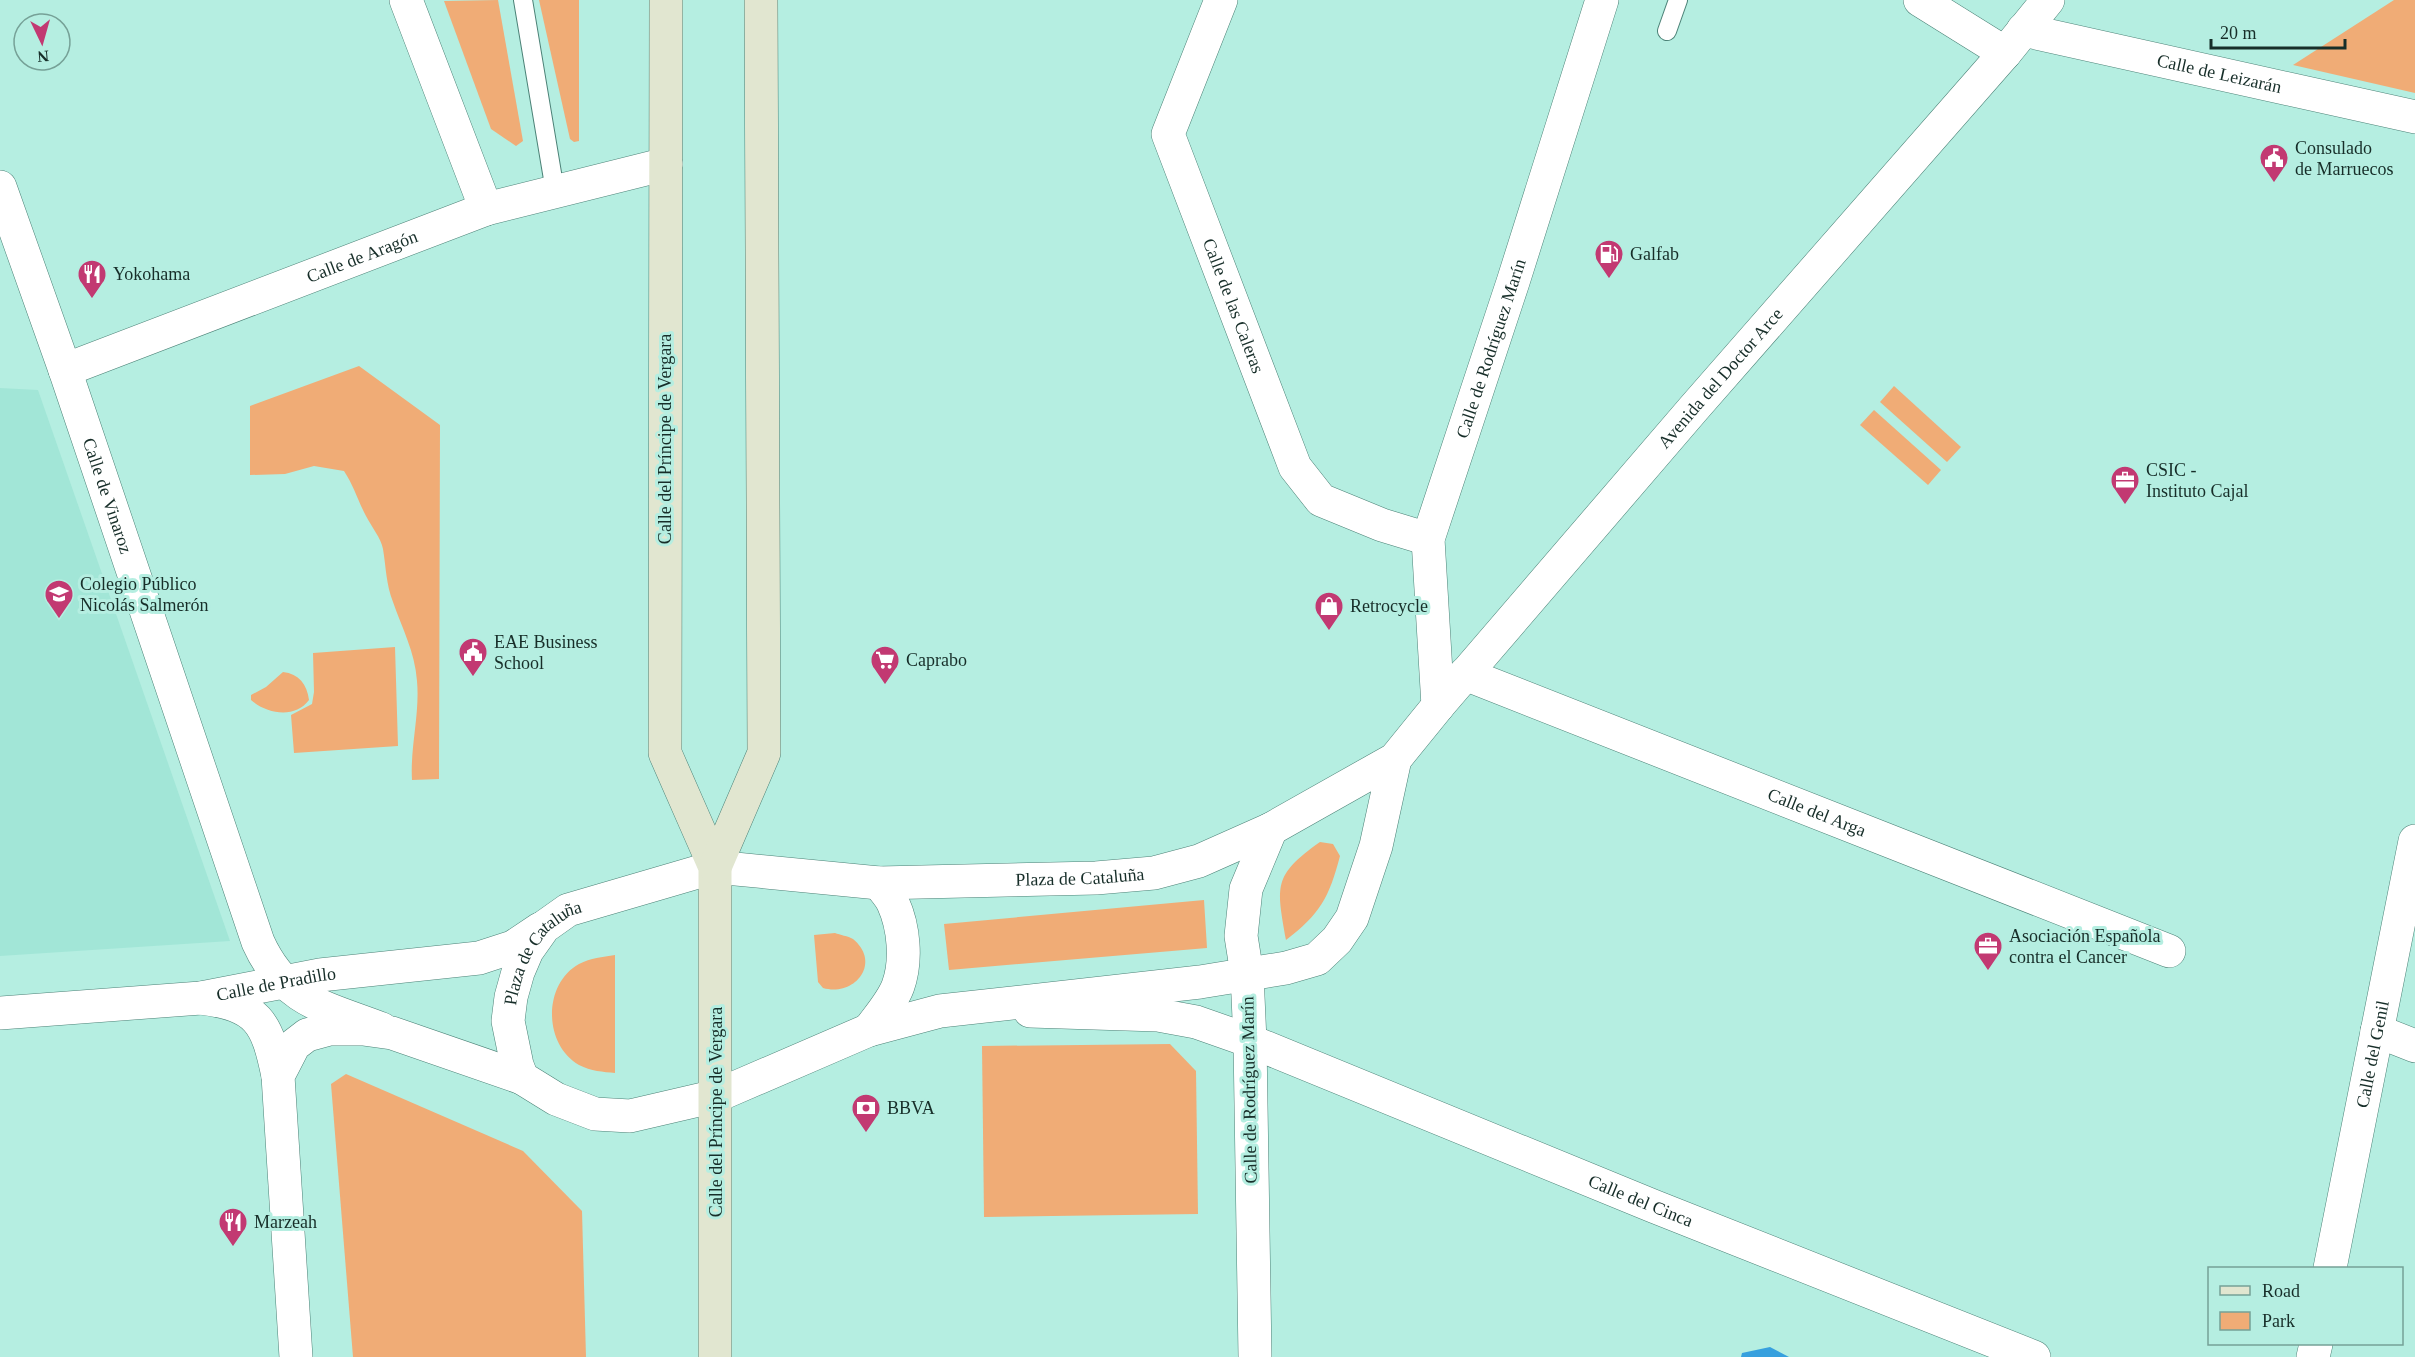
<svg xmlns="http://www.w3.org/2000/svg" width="2415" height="1357" viewBox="0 0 2415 1357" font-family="Georgia,serif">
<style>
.built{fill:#a2e6d7}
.green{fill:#f0ac76}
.water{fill:#37a0de}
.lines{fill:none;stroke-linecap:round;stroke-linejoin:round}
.service-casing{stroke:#4c8277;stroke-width:20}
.minor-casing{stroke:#4c8277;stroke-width:34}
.tertiary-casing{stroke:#4c8277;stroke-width:34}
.secondary-casing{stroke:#4c8277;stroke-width:34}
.service{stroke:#fff;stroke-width:18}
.minor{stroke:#fff;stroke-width:33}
.tertiary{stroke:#fff;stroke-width:33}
.secondary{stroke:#e1e6d0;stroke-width:33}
.labels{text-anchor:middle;stroke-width:6;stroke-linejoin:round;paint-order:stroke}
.street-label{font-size:18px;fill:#172e29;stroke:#b5eee1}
.poi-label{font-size:18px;fill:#172e29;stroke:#b5eee1;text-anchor:start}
</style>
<rect width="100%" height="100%" fill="#b5eee1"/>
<path class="built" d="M0,388L38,390L230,941L0,956Z"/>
<g class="green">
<path d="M498,0L523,141L516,146L491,129L444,1Z"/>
<path d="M539,0H579V141L574,142L570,139Z"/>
<path d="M2394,0H2415V93L2293,65Z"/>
<path d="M359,366L440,425L439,779L412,780C410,747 420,714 417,681C415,652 402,628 393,602C386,584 386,567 383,549C381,538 371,526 366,516C358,501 354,486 344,471L314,466L285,474L250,475V406Z"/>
<path d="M1894,386L1961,447L1947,462L1880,402Z"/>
<path d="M1874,410L1941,470L1928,485L1860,425Z"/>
<path d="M395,647L398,746L294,753L291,715L312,704L314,692L313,653Z"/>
<path d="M283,672C299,674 307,684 309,700C295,719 267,714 251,700V695L266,687Z"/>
<path d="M1320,842L1333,844L1340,856C1329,898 1320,914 1286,940C1277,886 1272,876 1320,842Z"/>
<path d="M1204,900L1207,948L949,970L944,924Z"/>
<path d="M835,933C840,935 848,936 853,939C882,963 855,997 823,988L818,982L814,935Z"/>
<path d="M615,955V1073C603,1072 591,1071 579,1065C543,1044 543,984 579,964C591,958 602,957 615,955Z"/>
<path d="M1170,1044L1196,1071L1198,1214L984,1217L982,1046Z"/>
<path d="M346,1074L523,1151L582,1211L586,1357H353L331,1084Z"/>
</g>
<path class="water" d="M1770,1347L1789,1357H1741L1742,1353Z"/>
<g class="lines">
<g class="service-casing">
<g id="service">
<path d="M523,0L555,191"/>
<path d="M1667,31L1678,0"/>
</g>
</g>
<g class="minor-casing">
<g id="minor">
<path d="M406,0L486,209"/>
<path id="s1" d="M1221,0L1168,134L1295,467L1321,500L1382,525L1428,539"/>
<path d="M1920,0L2005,53"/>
<path id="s2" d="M2023,30L2415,117"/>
<path id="s3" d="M0,187L65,370L258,942C285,1002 325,1007 382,1029"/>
<path id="s4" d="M65,370L486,209L666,164"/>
<path id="s5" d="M1465,674L2169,951"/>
<path id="s6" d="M1438,706L1428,539L1513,282L1602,0"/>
<path d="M201,998C258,1005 267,1022 278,1076"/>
<path id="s7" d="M1030,1011L1158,1015L1196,1022L1250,1041L1653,1206L2034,1357"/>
<path d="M2377,1031L2415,1046"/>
<path id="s8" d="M2330,1268L2415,841"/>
<path d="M1255,1357L1250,1041L1247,974L1241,936L1246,889L1271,829"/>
<path d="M2313,1357L2316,1344"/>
</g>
</g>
<g class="tertiary-casing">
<g id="tertiary">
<path id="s9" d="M1395,759L1376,846L1352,918L1337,940L1317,959L1286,968L1200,982L940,1011L869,1030L716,1096L630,1116L595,1114L556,1099L522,1078L517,1065L508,1021L511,997L518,972L527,951L544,927L568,910L715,867L879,883L1096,878L1154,873L1199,861L1271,829L1395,759L1438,706L1694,408L2005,53L2048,0"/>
<path id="s10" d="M0,1013L201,998L320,975L479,958L513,947L540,929"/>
<path d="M869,1030C879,1016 892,1002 898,986C907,961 904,927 893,903C890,896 883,889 879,883"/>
<path d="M296,1357L278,1076L294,1045L307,1035L329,1029H363L392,1033L522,1078"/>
</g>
</g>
<g class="secondary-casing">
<g id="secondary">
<path d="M666,0L665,753L715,867V1357"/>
<path d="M715,867L764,753L761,0"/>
</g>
</g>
<use href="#service" class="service"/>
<use href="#minor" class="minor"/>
<use href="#tertiary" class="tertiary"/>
<use href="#secondary" class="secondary"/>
</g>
<defs>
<g id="civic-pin" transform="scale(1.5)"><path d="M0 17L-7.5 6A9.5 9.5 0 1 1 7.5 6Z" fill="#c23972" stroke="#b5eee1"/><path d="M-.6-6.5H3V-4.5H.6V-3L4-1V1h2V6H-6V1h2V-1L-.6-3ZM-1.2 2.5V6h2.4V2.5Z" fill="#fff"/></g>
<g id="fuel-pin" transform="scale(1.5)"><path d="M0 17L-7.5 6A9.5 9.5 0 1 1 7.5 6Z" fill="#c23972" stroke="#b5eee1"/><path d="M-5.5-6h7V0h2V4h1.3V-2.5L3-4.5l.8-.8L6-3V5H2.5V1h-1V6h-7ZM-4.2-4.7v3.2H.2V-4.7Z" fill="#fff"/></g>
<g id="restaurant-pin" transform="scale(1.5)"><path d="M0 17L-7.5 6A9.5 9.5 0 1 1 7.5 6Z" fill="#c23972" stroke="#b5eee1"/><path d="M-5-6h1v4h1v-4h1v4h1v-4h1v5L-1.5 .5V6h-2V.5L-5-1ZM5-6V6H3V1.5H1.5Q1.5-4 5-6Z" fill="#fff"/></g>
<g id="office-pin" transform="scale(1.5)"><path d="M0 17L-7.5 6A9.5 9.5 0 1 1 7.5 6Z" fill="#c23972" stroke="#b5eee1"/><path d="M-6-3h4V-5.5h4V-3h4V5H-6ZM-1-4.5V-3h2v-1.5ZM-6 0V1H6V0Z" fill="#fff"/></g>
<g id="school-pin" transform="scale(1.5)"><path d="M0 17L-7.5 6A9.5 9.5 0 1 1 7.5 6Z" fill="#c23972" stroke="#b5eee1"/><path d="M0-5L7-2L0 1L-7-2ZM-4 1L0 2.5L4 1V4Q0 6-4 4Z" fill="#fff"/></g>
<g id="shop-pin" transform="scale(1.5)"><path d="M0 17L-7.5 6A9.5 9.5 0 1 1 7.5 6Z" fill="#c23972" stroke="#b5eee1"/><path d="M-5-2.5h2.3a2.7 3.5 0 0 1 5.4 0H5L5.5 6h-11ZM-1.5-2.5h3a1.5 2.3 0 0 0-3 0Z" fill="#fff"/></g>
<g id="supermarket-pin" transform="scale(1.5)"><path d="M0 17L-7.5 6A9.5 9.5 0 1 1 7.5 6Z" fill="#c23972" stroke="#b5eee1"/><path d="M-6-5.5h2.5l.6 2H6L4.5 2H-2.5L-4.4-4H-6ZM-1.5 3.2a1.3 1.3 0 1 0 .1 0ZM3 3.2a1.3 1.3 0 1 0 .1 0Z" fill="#fff"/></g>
<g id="bank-pin" transform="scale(1.5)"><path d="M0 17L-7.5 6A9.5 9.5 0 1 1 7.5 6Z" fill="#c23972" stroke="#b5eee1"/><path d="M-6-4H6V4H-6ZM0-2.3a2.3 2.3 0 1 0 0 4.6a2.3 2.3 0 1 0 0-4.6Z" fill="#fff"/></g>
</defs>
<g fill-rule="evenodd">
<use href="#civic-pin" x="2274" y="158"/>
<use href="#fuel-pin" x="1609" y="254"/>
<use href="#restaurant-pin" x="92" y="274"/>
<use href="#office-pin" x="2125" y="480"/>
<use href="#school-pin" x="59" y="594"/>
<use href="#shop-pin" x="1329" y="606"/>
<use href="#civic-pin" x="473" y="652"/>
<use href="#supermarket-pin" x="885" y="660"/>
<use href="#office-pin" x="1988" y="946"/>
<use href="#bank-pin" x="866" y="1108"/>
<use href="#restaurant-pin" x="233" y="1222"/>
</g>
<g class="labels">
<g class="street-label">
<text dy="6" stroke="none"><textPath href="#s2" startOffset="201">Calle de Leizarán</textPath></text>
<text dy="6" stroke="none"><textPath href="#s4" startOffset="318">Calle de Aragón</textPath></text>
<text dy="6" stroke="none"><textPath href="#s1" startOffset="328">Calle de las Caleras</textPath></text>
<text dy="6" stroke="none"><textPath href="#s6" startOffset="368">Calle de Rodríguez Marín</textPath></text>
<text dy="6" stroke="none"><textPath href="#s9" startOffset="2598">Avenida del Doctor Arce</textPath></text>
<text transform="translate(665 439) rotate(-90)" y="6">Calle del Príncipe de Vergara</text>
<text dy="6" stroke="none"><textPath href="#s3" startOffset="327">Calle de Vinaroz</textPath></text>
<text dy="6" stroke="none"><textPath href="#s5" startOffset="378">Calle del Arga</textPath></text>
<text dy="6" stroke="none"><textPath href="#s9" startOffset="1755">Plaza de Cataluña</textPath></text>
<text dy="6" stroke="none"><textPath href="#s9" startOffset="1185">Plaza de Cataluña</textPath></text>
<text dy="6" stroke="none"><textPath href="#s10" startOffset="278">Calle de Pradillo</textPath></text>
<text dy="6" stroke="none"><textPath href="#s8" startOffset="218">Calle del Genil</textPath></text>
<text transform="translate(1249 1090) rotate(-91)" y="6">Calle de Rodríguez Marín</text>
<text transform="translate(716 1112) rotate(-90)" y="6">Calle del Príncipe de Vergara</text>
<text dy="6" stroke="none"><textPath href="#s7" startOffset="646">Calle del Cinca</textPath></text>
</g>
<g class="poi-label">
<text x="2295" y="154">Consulado<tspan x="2295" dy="21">de Marruecos</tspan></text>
<text x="1630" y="260">Galfab</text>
<text x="113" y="280">Yokohama</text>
<text x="2146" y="476">CSIC -<tspan x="2146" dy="21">Instituto Cajal</tspan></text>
<text x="80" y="590">Colegio Público<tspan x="80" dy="21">Nicolás Salmerón</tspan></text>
<text x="1350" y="612">Retrocycle</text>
<text x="494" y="648">EAE Business<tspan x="494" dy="21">School</tspan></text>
<text x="906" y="666">Caprabo</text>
<text x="2009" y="942">Asociación Española<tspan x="2009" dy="21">contra el Cancer</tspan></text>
<text x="887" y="1114">BBVA</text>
<text x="254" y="1228">Marzeah</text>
</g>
</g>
<rect x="2208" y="1267" width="195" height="78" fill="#b5eee1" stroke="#76a197" stroke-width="1.5"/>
<rect x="2220" y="1286" width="30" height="9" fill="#e1e6d0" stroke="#76a197" stroke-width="1.5"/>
<text x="2262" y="1297" font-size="18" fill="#172e29">Road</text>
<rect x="2220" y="1312" width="30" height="18" fill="#f0ac76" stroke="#76a197" stroke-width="1.5"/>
<text x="2262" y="1327" font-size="18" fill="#172e29">Park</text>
<g transform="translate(42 42) rotate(175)"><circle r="28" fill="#b5eee1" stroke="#76a197" stroke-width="1.5"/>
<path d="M0-4.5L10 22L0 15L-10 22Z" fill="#c23972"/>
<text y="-9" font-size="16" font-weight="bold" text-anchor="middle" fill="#172e29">N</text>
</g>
<path d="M2211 39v9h134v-9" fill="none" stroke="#172e29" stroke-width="3"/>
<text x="2220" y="39" font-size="18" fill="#172e29" stroke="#b5eee1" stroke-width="4.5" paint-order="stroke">20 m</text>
</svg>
